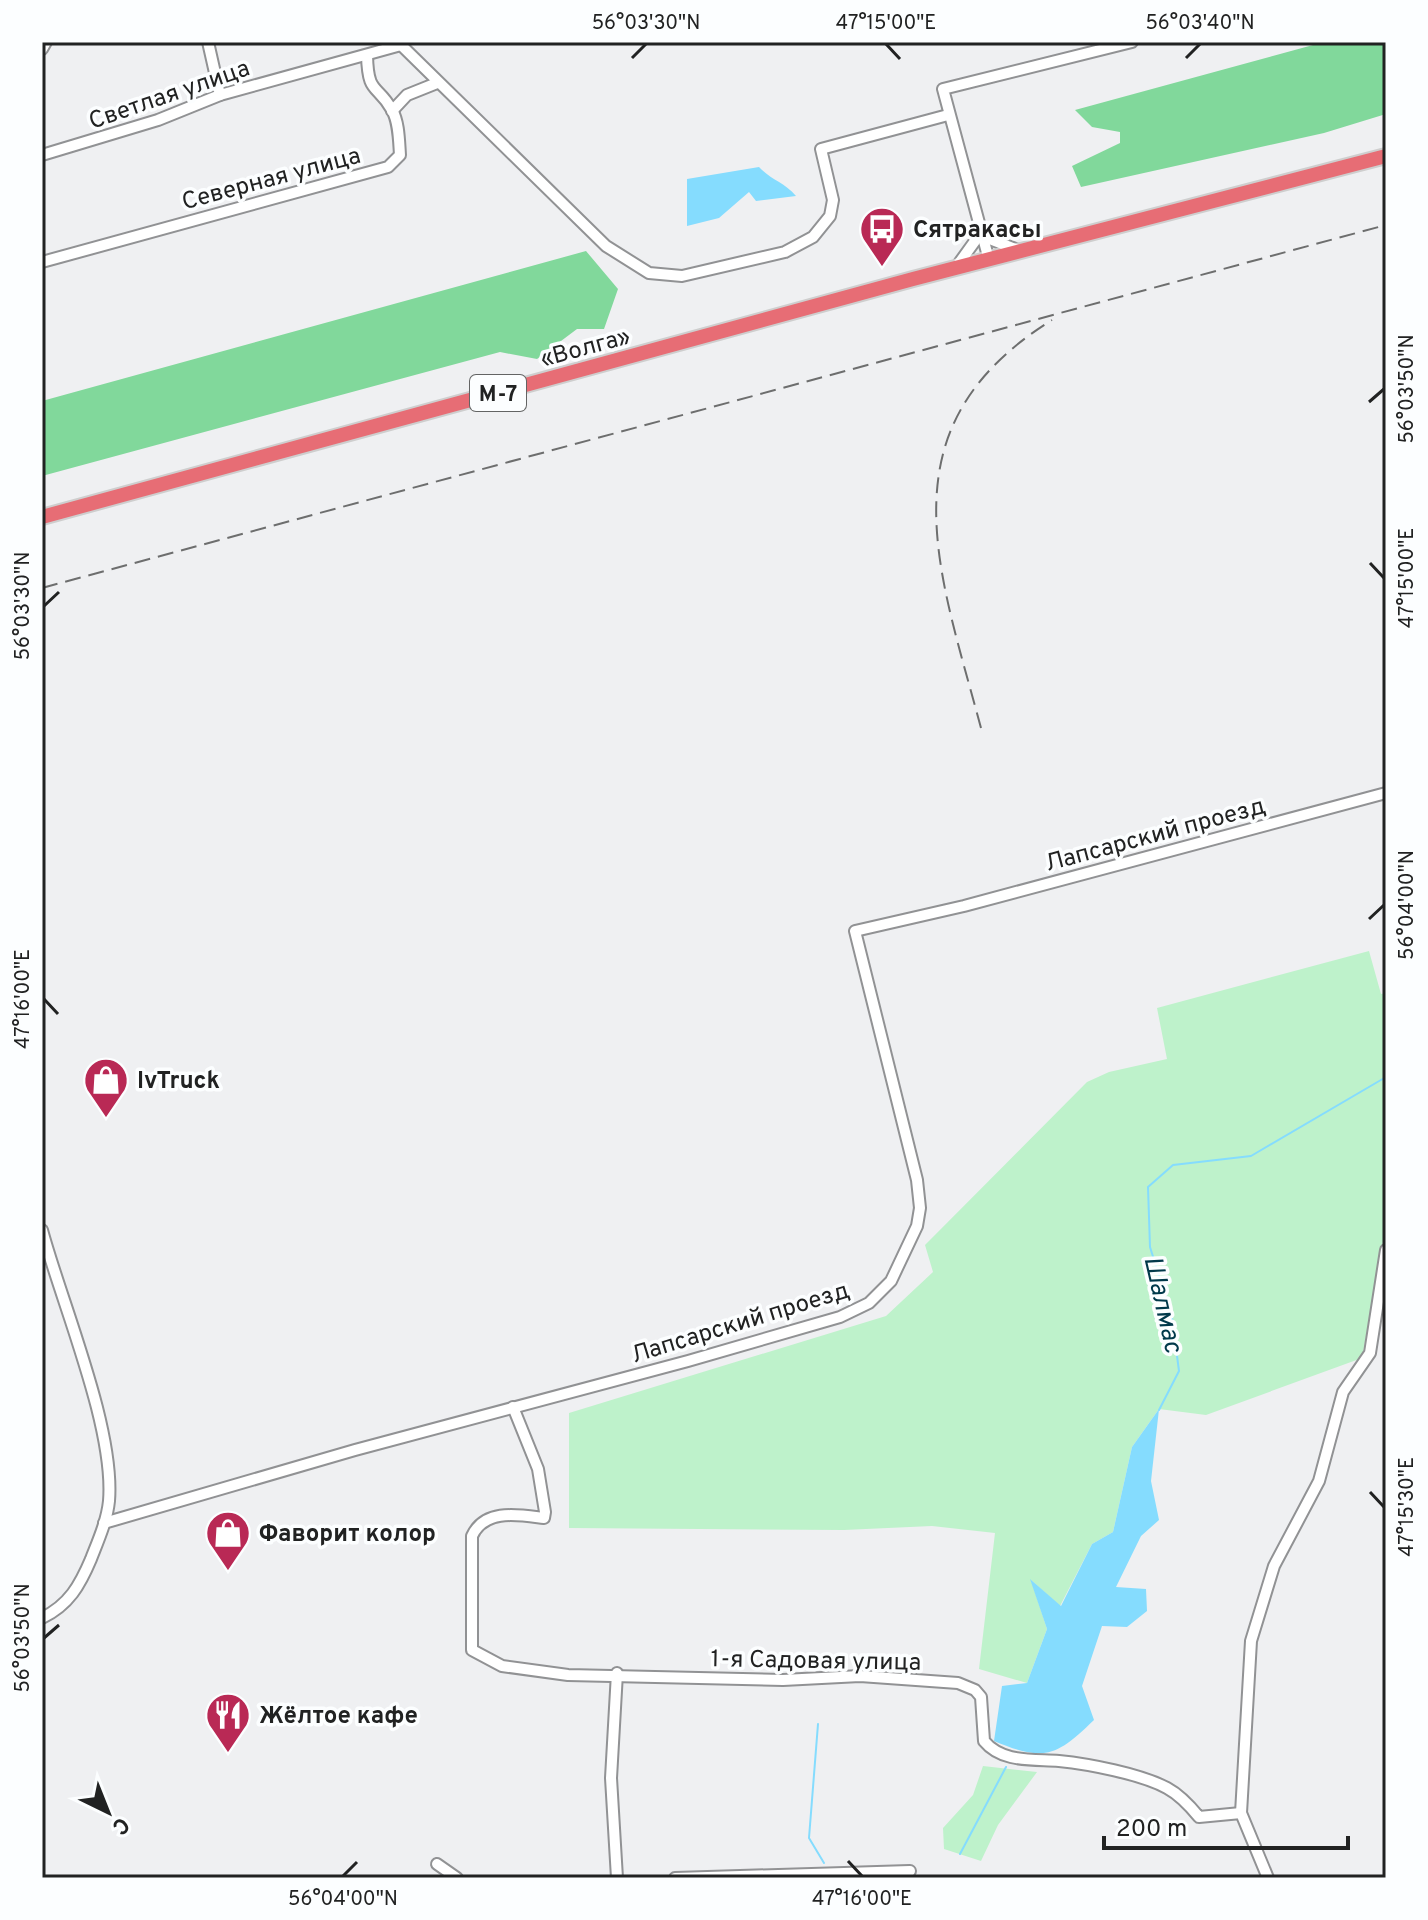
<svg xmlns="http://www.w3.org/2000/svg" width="1428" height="1920" viewBox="0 0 1428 1920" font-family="Overpass,sans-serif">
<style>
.green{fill:#bef2cb}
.forest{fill:#81d89b}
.water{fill:#85dcfe}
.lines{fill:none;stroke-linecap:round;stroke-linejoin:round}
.stream{stroke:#85dcfe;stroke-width:2}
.minor-casing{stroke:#919294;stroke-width:14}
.highway-casing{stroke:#cecece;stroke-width:18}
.minor{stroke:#fff;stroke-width:10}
.highway{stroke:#e76d75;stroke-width:14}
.rail{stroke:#6d6e6e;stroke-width:2;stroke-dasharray:16 8;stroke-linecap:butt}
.ticks{fill:none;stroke:#212222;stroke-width:3}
.labels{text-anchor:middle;stroke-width:7;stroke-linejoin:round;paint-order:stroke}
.shield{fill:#fcfeff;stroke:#636464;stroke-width:2}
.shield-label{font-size:22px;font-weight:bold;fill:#212222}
.street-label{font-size:24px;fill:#212222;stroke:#fcfeff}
.poi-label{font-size:24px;font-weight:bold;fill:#212222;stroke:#fcfeff;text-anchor:start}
.water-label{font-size:26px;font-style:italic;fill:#01394a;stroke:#fcfeff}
.neatline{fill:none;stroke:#212222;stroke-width:3}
.ticks-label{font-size:20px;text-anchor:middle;fill:#212222}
</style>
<rect width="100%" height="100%" fill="#eff0f2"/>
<g class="green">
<path d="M1369,951L1381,994L1386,993V1225L1362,1358L1206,1415L1159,1409L1132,1447L1113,1532L1092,1544L1060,1606L1031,1580L1047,1629L1027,1683L979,1669L995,1533L932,1526L844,1530L569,1528V1413L886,1316L933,1272L925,1245L1087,1082L1109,1072L1167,1059L1157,1008Z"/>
<path d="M983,1766L1037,1772L998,1825L981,1861L944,1849L943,1828L973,1795Z"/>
</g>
<g class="forest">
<path d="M1324,42H1386V114L1324,133L1081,187L1072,166L1120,143V132L1092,127L1075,110Z"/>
<path d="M586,251L618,289L604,329H577L537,359L500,352L42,476V401Z"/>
</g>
<g class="water">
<path d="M759,167C771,180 784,182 796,196L756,201L749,192L719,218L687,226V179Z"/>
<path d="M1159,1409L1151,1481L1159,1520L1141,1536L1116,1587L1146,1589L1147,1611L1127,1627L1102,1626L1082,1686L1094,1720C1056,1757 1044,1762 994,1741L1002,1686L1027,1683L1047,1629L1030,1579L1061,1606L1092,1544L1113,1532L1132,1447Z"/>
</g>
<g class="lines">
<g class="stream">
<path d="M1159,1410L1179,1371L1172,1318L1150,1247L1148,1187L1173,1165L1251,1156L1386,1077"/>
<path d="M818,1724L809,1838L824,1863"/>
<path d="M960,1854L1006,1767"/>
</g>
<g class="minor-casing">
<g id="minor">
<path d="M208,42L220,95"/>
<path d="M401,45L606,246L649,273L682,276L785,252L813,237L830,216L833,200L821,149L948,115"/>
<path d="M42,49L46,42"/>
<path d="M392,111L407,95L437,83"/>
<path d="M42,155L158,120L220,95L401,45"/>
<path d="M980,229L990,239L1018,250"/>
<path d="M989,260L943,89L1132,42"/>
<path d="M42,262L388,167L400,155C399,141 399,122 392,110C377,83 368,96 367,55"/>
<path d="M957,266L975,241L979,229"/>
<path d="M42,1230C62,1304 115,1428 109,1501C107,1521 98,1541 91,1559C80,1585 69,1605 42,1618"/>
<path d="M513,1407L538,1469L545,1512L544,1518C519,1515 485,1508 472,1536V1650L502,1666L568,1675L783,1680L860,1676L958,1683L975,1690L981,1697L984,1741C1002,1763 1033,1759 1059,1761C1089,1764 1141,1774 1167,1788C1180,1795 1190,1806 1199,1817L1241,1813"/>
<path d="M104,1523L355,1450L688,1361L840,1317L869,1303L891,1281L917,1226L920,1208L917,1180L855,931L964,906L1386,793"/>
<path d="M617,1673L611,1778L617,1878"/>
<path d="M437,1864L457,1878"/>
<path d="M675,1878L910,1871"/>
<path d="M1268,1878L1241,1813L1251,1641L1274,1566L1319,1481L1343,1392L1370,1353L1386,1250"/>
</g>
</g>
<g class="highway-casing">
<path id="highway" d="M42,517L913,279L1386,156"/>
</g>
<use href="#minor" class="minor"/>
<use href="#highway" class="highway"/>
<g class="rail">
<path d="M42,588L1386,225"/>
<path d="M981,728C939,570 880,427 1052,320"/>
</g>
</g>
<path class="ticks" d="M886,44L900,59M632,58L646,44M1186,58L1200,44M1369,402L1384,389M1370,563L1384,578M44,606L59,592M1369,919L1384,905M44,999L58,1014M1370,1492L1384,1507M44,1638L59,1625M848,1861L862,1876M343,1876L357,1862"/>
<defs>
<g id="bus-pin" transform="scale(2.3)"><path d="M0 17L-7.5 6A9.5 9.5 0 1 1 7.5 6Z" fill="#b92955" stroke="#fcfeff"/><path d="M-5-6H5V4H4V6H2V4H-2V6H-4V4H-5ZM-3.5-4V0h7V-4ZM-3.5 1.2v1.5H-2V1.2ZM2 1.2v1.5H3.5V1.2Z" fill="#fff"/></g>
<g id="shop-pin" transform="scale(2.3)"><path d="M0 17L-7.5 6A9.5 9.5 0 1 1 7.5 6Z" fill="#b92955" stroke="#fcfeff"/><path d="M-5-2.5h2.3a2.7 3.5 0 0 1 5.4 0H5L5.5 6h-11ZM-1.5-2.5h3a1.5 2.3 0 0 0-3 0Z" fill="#fff"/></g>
<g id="restaurant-pin" transform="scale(2.3)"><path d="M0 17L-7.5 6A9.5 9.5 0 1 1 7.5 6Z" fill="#b92955" stroke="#fcfeff"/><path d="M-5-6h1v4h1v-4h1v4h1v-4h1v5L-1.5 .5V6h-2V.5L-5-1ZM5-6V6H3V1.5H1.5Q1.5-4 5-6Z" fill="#fff"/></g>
</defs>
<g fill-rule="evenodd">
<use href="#bus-pin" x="882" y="229"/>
<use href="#shop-pin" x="106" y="1080"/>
<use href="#shop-pin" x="228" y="1533"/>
<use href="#restaurant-pin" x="228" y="1715"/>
</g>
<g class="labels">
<rect class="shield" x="470" y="375" width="56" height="36" rx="6"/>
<g class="shield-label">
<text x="498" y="401">М-7</text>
</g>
<g class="street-label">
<text transform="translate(169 94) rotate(-19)" y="8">Светлая улица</text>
<text transform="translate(271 178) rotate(-15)" y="8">Северная улица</text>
<text transform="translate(585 347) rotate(-15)" y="8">«Волга»</text>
<text transform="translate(1155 834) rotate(-15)" y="8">Лапсарский проезд</text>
<text transform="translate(740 1322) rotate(-17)" y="8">Лапсарский проезд</text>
<text transform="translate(816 1660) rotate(1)" y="8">1-я Садовая улица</text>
</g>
<g class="poi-label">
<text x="913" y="237">Сятракасы</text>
<text x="137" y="1088">IvTruck</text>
<text x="259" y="1541">Фаворит колор</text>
<text x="259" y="1723">Жёлтое кафе</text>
</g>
<g class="water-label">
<text transform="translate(1164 1304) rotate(77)" y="9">Шалмас</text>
</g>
</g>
<rect width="1428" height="1920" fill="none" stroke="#fcfeff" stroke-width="88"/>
<g transform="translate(108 1812) rotate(137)" stroke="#fcfeff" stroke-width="6" paint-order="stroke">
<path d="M0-6L14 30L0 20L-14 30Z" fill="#212222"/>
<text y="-12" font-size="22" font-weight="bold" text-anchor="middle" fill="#212222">С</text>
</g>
<path d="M1104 1836v12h244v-12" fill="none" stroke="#212222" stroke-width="4"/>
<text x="1116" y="1836" font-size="24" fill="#212222" stroke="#fcfeff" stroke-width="6" paint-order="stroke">200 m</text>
<rect x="44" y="44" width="1340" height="1832" class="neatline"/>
<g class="ticks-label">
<text x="646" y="29">56°03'30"N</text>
<text x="886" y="29">47°15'00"E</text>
<text x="1200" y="29">56°03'40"N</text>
<text transform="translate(1406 389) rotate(-90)" y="7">56°03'50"N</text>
<text transform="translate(1406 578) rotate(-90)" y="7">47°15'00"E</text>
<text transform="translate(22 606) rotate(-90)" y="7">56°03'30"N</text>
<text transform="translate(1406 905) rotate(-90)" y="7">56°04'00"N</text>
<text transform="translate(22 999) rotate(-90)" y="7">47°16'00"E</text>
<text transform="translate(1406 1507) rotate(-90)" y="7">47°15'30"E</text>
<text transform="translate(22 1638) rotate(-90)" y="7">56°03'50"N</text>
<text x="343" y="1905">56°04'00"N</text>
<text x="862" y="1905">47°16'00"E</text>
</g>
</svg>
